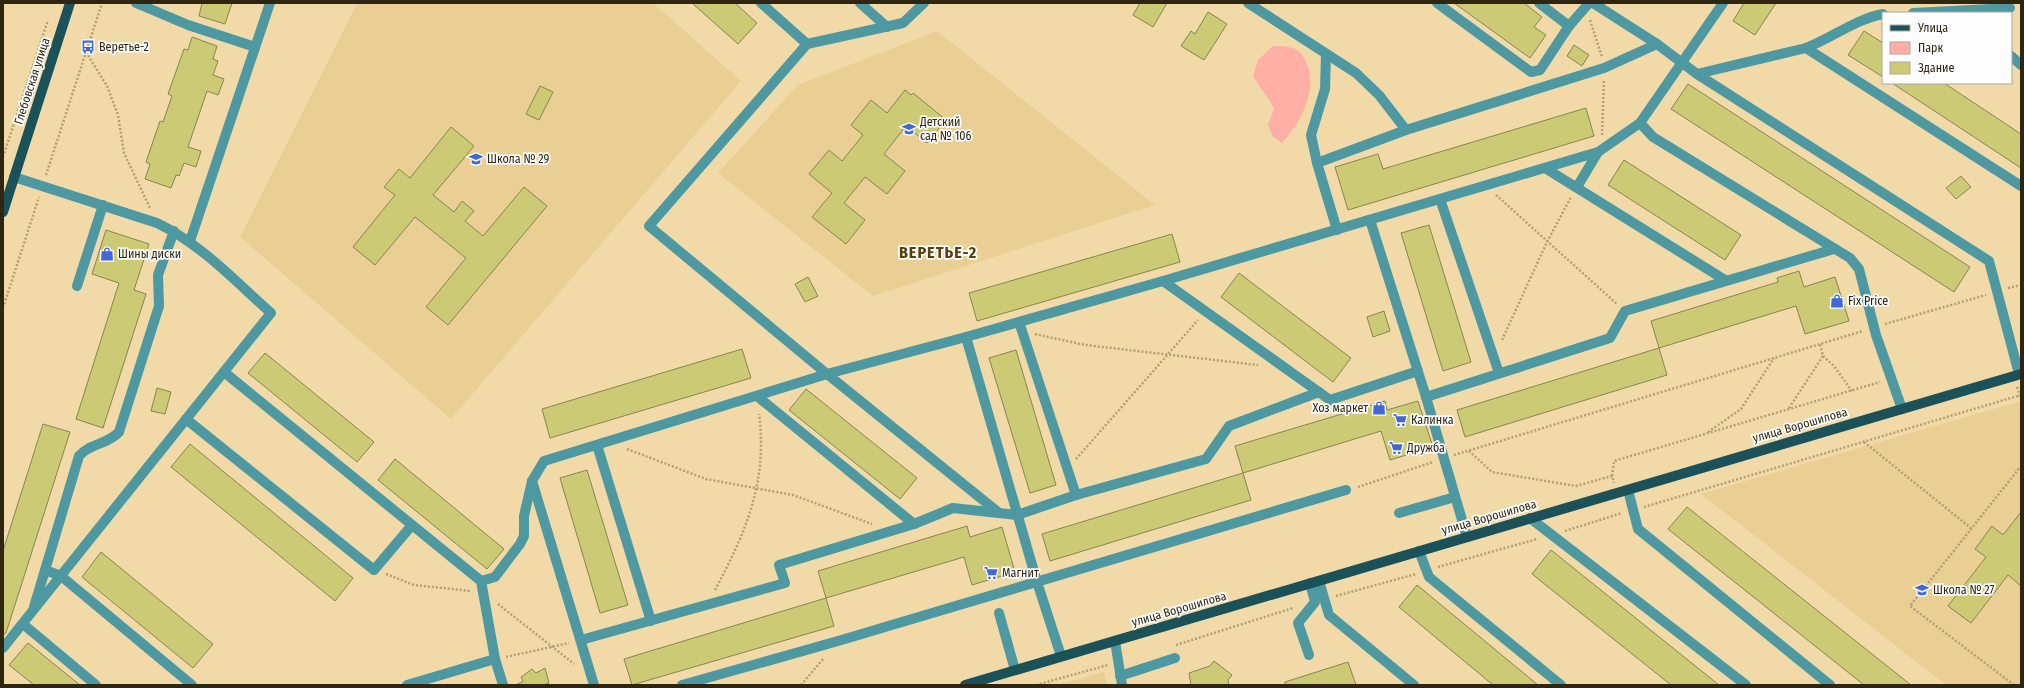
<svg xmlns="http://www.w3.org/2000/svg" width="2024" height="688" viewBox="0 0 2024 688" font-family="'Fira Sans Condensed',sans-serif">
<style>
.built{fill:#e9cf94}
.green{fill:#ffafa5}
.building{fill:#ccca75;stroke:#878552}
.lines{fill:none;stroke-linecap:round;stroke-linejoin:round}
.path{stroke:#b2a076;stroke-width:2.5;stroke-dasharray:2 2;stroke-linecap:butt}
.minor{stroke:#4e98a2;stroke-width:10}
.major{stroke:#1b5158;stroke-width:10}
.labels{text-anchor:middle;stroke-width:3.5;stroke-linejoin:round;paint-order:stroke}
.poi-label{font-size:12px;fill:#2e2611;stroke:#fdfdfd;text-anchor:start}
.street-label{font-size:12px;fill:#2e2611;stroke:#fdfdfd}
.district-label{font-size:16px;font-weight:bold;letter-spacing:1px;fill:#56420f;stroke:#fdfdfd}
</style>
<rect width="100%" height="100%" fill="#f1daa7"/>
<g class="built">
<path d="M357,3H653L741,81L451,419L240,237Z"/>
<path d="M937,31L1155,205L873,296L718,173L798,85Z"/>
<path d="M2021,401V685H1946L1701,494Z"/>
<path d="M1104,672L1107,685H1058Z"/>
</g>
<path class="green" d="M1273,46C1282,46 1292,46 1300,52C1302,54 1303,57 1305,60C1320,86 1301,123 1282,143L1273,137L1268,125L1274,109C1269,97 1259,88 1253,76L1258,60Z"/>
<g class="building">
<path d="M202,3H232L225,24L199,16Z"/>
<path d="M692,3H735L757,23L738,44Z"/>
<path d="M1140,3H1167L1153,27L1133,15Z"/>
<path d="M1454,3H1524L1542,17L1534,27L1546,35L1530,58Z"/>
<path d="M1744,3H1776L1755,35L1733,21Z"/>
<path d="M1208,12L1227,24L1204,60L1181,46L1191,31L1195,34Z"/>
<path d="M1864,31L1883,43V77L1848,55Z"/>
<path d="M192,37L217,46L213,59L218,61L213,75L224,79L218,95L207,91L188,147L201,151L196,167L184,163L179,176L176,175L171,188L145,179L150,164L146,162L160,121L163,122L172,96L168,94L184,49L188,50Z"/>
<path d="M1574,45L1589,55L1582,66L1567,56Z"/>
<path d="M1892,83H1944L2021,134V168Z"/>
<path d="M1688,84L1970,267L1954,292L1671,109Z"/>
<path d="M540,86L553,92L539,120L526,114Z"/>
<path d="M905,90L911,95L913,93L946,120L927,143L906,126L884,154L905,171L887,194L865,177L844,203L865,220L846,244L812,217L832,193L809,174L829,150L842,161L863,135L851,125L871,100L887,113Z"/>
<path d="M1586,108L1594,136L1348,210L1335,167L1378,154L1383,169Z"/>
<path d="M451,127L474,146L433,195L454,212L462,201L474,211L465,221L483,236L524,187L547,206L448,325L426,307L466,258L415,217L375,265L353,247L395,195L384,187L399,169L410,178Z"/>
<path d="M1624,160L1741,235L1725,260L1608,185Z"/>
<path d="M1961,176L1971,187L1956,199L1946,188Z"/>
<path d="M1429,225L1471,362L1443,371L1401,233Z"/>
<path d="M106,230L149,244L134,290L146,294L103,428L76,419L119,283L92,274Z"/>
<path d="M1172,234L1180,262L977,321L969,293Z"/>
<path d="M1799,271L1804,287L1835,277L1849,321L1805,334L1796,306L1659,348L1651,321L1778,282L1777,278Z"/>
<path d="M1239,273L1351,358L1333,382L1221,297Z"/>
<path d="M808,277L818,296L805,302L795,284Z"/>
<path d="M1384,311L1390,331L1373,337L1367,317Z"/>
<path d="M1659,348L1667,375L1465,437L1457,410Z"/>
<path d="M742,349L751,378L550,438L542,409Z"/>
<path d="M1016,350L1056,485L1030,493L989,358Z"/>
<path d="M265,353L374,442L357,462L248,373Z"/>
<path d="M157,388L171,392L165,414L151,411Z"/>
<path d="M806,389L917,478L900,499L789,410Z"/>
<path d="M1385,401L1387,410L1418,401L1433,447L1390,460L1381,431L1243,473L1235,446Z"/>
<path d="M43,424L70,432L6,633L3,635V551Z"/>
<path d="M190,444L353,578L335,601L171,467Z"/>
<path d="M395,459L504,549L487,569L378,480Z"/>
<path d="M587,470L628,605L600,613L560,478Z"/>
<path d="M1243,473L1251,500L1050,561L1042,534Z"/>
<path d="M1687,507L1911,685H1864L1668,529Z"/>
<path d="M2021,512V586L2008,575L1971,623L1948,606L1986,557L1975,549L1992,526L2003,535Z"/>
<path d="M967,526L970,537L1002,527L1015,572L972,585L964,557L826,598L818,571Z"/>
<path d="M1551,550L1719,685H1671L1532,574Z"/>
<path d="M101,552L213,644L193,668L82,577Z"/>
<path d="M1417,585L1538,685H1493L1399,607Z"/>
<path d="M826,598L834,626L632,685L624,659Z"/>
<path d="M28,643L80,685H34L9,665Z"/>
<path d="M1214,661L1232,675L1228,680L1229,685H1191L1189,673L1210,666Z"/>
<path d="M1348,662L1356,685H1285V682Z"/>
<path d="M545,668L549,683L546,684L547,685H516L523,681L521,677L532,669L536,673Z"/>
</g>
<g class="lines">
<g class="path">
<path d="M1590,20L1602,57"/>
<path d="M86,52L107,86L118,115L124,153L150,208"/>
<path d="M1602,135L1604,80"/>
<path d="M3,157L48,20"/>
<path d="M46,175L102,3"/>
<path d="M1496,195L1617,304"/>
<path d="M2008,288L2021,285"/>
<path d="M3,308L39,197"/>
<path d="M1885,324L1986,295"/>
<path d="M1035,334L1085,345L1258,365"/>
<path d="M1502,340L1547,242L1571,197"/>
<path d="M1823,356L1834,366L1852,391"/>
<path d="M2017,387L2021,400"/>
<path d="M1789,408L1823,356L1820,344"/>
<path d="M1708,432L1741,409L1774,358"/>
<path d="M1864,442L1972,529"/>
<path d="M627,449L706,479L793,495L872,524"/>
<path d="M1469,451L1492,472L1576,486L1612,476L1614,483"/>
<path d="M1454,455L1863,331"/>
<path d="M1076,459L1198,320"/>
<path d="M1612,476L1614,461L1880,382"/>
<path d="M1358,487L1433,462"/>
<path d="M1644,507L2021,395"/>
<path d="M1565,531L1622,513"/>
<path d="M1438,567L1537,539"/>
<path d="M386,574L414,585L471,591"/>
<path d="M715,590C746,532 768,481 759,414"/>
<path d="M1336,596L1416,574"/>
<path d="M498,604L574,664"/>
<path d="M1176,645L1293,608"/>
<path d="M506,657L569,643"/>
<path d="M801,685L824,658"/>
<path d="M1036,685L1108,665"/>
<path d="M2014,685L1910,606L2021,466"/>
</g>
<g class="minor">
<path d="M136,3L188,25L255,47"/>
<path d="M761,3L807,44"/>
<path d="M860,3L887,27"/>
<path d="M924,3L903,23L807,44L649,226L827,374L999,513"/>
<path d="M1248,3L1356,73L1379,95L1406,130"/>
<path d="M1437,3L1531,72L1540,70L1569,26"/>
<path d="M1539,3L1569,26L1589,3"/>
<path d="M1593,3L1657,44L1697,74L1806,48C1832,38 1856,19 1883,14"/>
<path d="M1913,13L2010,8"/>
<path d="M1806,48L2021,186"/>
<path d="M2011,56L2021,65"/>
<path d="M1697,74L1989,261L2019,374"/>
<path d="M1640,123L1653,137L1850,258L1859,269L1876,335L1902,409"/>
<path d="M1317,163L1311,135L1325,89L1326,54"/>
<path d="M1545,168L1725,280"/>
<path d="M1577,187L1598,152L1640,123L1723,3"/>
<path d="M1440,199L1499,373"/>
<path d="M1370,220L1426,397L1467,537"/>
<path d="M1337,230L1317,163L1406,130L1604,68L1657,44"/>
<path d="M190,241L270,3"/>
<path d="M1163,281L1330,400L1418,371"/>
<path d="M77,286L103,205"/>
<path d="M966,337L1037,582L1061,656"/>
<path d="M224,372L481,581L495,659"/>
<path d="M1426,397L1610,338L1625,311L1834,249"/>
<path d="M186,419L374,570L412,525"/>
<path d="M597,445L651,621"/>
<path d="M1628,490L1638,529L1830,685"/>
<path d="M1076,495L1206,459L1229,426L1319,392"/>
<path d="M1399,513L1455,497"/>
<path d="M1530,518L1746,685"/>
<path d="M914,524L953,508L1017,515L1076,495L1019,322"/>
<path d="M1419,551L1429,577L1561,685"/>
<path d="M45,570L61,576L192,685"/>
<path d="M481,581L495,577L520,544L524,536V516L532,481"/>
<path d="M1319,581L1329,615L1414,685"/>
<path d="M34,607L79,456C90,443 107,445 119,432L159,306L158,275L174,231"/>
<path d="M999,613L1015,670"/>
<path d="M23,624L96,685"/>
<path d="M581,640L785,583L779,565L914,524L757,396"/>
<path d="M1115,641L1122,685"/>
<path d="M3,648L271,313C235,281 201,244 157,223L14,177"/>
<path d="M1309,655L1298,623L1315,602L1310,583"/>
<path d="M1120,676L1175,658"/>
<path d="M407,685L495,659L503,685"/>
<path d="M594,685L532,481L544,461L827,374L966,337L1163,281L1598,152"/>
<path d="M682,685L838,641L1346,490"/>
</g>
<g class="major">
<path d="M3,212L70,3"/>
<path d="M965,685L2021,374"/>
</g>
</g>
<defs>
<g id="bus-bare" transform="scale(1.08)"><path d="M-5-6H5V4H4V6H2V4H-2V6H-4V4H-5ZM-3.5-4V0h7V-4ZM-3.5 1.2v1.5H-2V1.2ZM2 1.2v1.5H3.5V1.2Z" fill="#4267d9" stroke="#fdfdfd" stroke-width="2.5" paint-order="stroke"/></g>
<g id="school-bare" transform="scale(1.08)"><path d="M0-5L7-2L0 1L-7-2ZM-4 1L0 2.5L4 1V4Q0 6-4 4Z" fill="#4267d9" stroke="#fdfdfd" stroke-width="2.5" paint-order="stroke"/></g>
<g id="shop-bare" transform="scale(1.08)"><path d="M-5-2.5h2.3a2.7 3.5 0 0 1 5.4 0H5L5.5 6h-11ZM-1.5-2.5h3a1.5 2.3 0 0 0-3 0Z" fill="#4267d9" stroke="#fdfdfd" stroke-width="2.5" paint-order="stroke"/></g>
<g id="supermarket-bare" transform="scale(1.08)"><path d="M-6-5.5h2.5l.6 2H6L4.5 2H-2.5L-4.4-4H-6ZM-1.5 3.2a1.3 1.3 0 1 0 .1 0ZM3 3.2a1.3 1.3 0 1 0 .1 0Z" fill="#4267d9" stroke="#fdfdfd" stroke-width="2.5" paint-order="stroke"/></g>
</defs>
<g fill-rule="evenodd">
<use href="#bus-bare" x="88" y="47"/>
<use href="#school-bare" x="909" y="129"/>
<use href="#school-bare" x="476" y="159"/>
<use href="#shop-bare" x="107" y="254"/>
<use href="#shop-bare" x="1837" y="301"/>
<use href="#shop-bare" x="1379" y="408"/>
<use href="#supermarket-bare" x="1400" y="420"/>
<use href="#supermarket-bare" x="1396" y="448"/>
<use href="#supermarket-bare" x="991" y="573"/>
<use href="#school-bare" x="1922" y="590"/>
</g>
<g class="labels">
<g class="poi-label">
<text x="99" y="51">Веретье-2</text>
<text x="920" y="126">Детский<tspan x="920" dy="14">сад № 106</tspan></text>
<text x="487" y="163">Школа № 29</text>
<text x="118" y="258">Шины диски</text>
<text x="1848" y="305">Fix Price</text>
<text x="1368" y="412" text-anchor="end">Хоз маркет</text>
<text x="1411" y="424">Калинка</text>
<text x="1407" y="452">Дружба</text>
<text x="1002" y="577">Магнит</text>
<text x="1933" y="594">Школа № 27</text>
</g>
<g class="street-label">
<text transform="translate(32 81) rotate(-72)" y="4">Глебовская улица</text>
<text transform="translate(1800 425) rotate(-16)" y="4">улица Ворошилова</text>
<text transform="translate(1489 517) rotate(-16)" y="4">улица Ворошилова</text>
<text transform="translate(1179 609) rotate(-16)" y="4">улица Ворошилова</text>
</g>
<g class="district-label">
<text x="938" y="258">ВЕРЕТЬЕ-2</text>
</g>
</g>
<rect width="2024" height="688" fill="none" stroke="#2e2611" stroke-width="8"/>
<rect x="1882" y="12" width="130" height="72" fill="#fdfdfd" stroke="#aaa79f"/>
<rect x="1890" y="25" width="20" height="6" fill="#1b5158" stroke="#aaa79f"/>
<text x="1918" y="32" font-size="12" fill="#2e2611">Улица</text>
<rect x="1890" y="42" width="20" height="12" fill="#ffafa5" stroke="#aaa79f"/>
<text x="1918" y="52" font-size="12" fill="#2e2611">Парк</text>
<rect x="1890" y="62" width="20" height="12" fill="#ccca75" stroke="#aaa79f"/>
<text x="1918" y="72" font-size="12" fill="#2e2611">Здание</text>
</svg>
